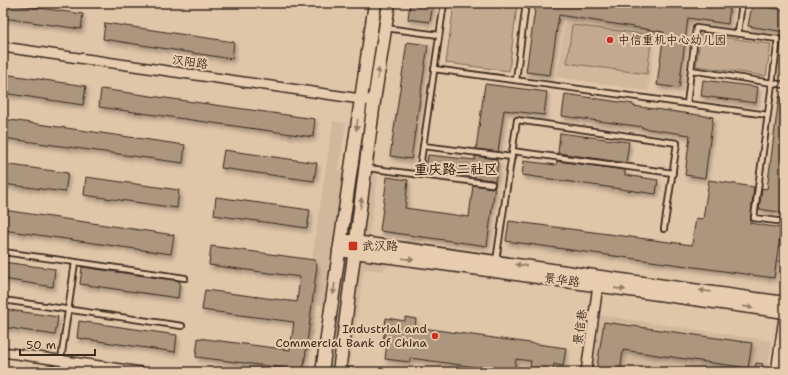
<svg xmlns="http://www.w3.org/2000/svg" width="788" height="375" viewBox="0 0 788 375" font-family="'Shantell Sans','LXGW WenKai TC',sans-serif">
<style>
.built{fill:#d1b89c}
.green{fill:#c2a990;stroke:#7e6a57}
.building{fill:#ad967e;stroke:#3b2a1e;filter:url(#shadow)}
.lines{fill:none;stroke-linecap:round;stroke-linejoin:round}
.lane-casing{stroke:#3b2a1e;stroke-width:8}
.street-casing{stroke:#3b2a1e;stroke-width:12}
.secondary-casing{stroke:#3b2a1e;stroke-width:15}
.lane{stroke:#e7ccaf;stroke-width:4.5}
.street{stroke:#e7ccaf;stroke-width:9}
.secondary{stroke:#e7ccaf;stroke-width:12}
.oneway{fill:#917b66}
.poi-dot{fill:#c8321e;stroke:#e7ccaf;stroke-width:1.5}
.labels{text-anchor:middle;stroke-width:4;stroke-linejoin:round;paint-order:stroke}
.poi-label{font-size:12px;fill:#3b2a1e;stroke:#e7ccaf;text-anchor:start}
.street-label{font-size:12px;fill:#3b2a1e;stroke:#e7ccaf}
.quarter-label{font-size:14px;font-weight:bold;fill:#3b2a1e;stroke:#e7ccaf}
</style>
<defs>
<filter id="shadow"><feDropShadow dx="2" dy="3.5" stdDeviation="2" flood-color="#0004"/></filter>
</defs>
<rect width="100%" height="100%" fill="#e0c6a9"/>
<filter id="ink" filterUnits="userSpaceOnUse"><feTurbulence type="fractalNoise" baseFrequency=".025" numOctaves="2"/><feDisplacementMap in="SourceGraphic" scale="8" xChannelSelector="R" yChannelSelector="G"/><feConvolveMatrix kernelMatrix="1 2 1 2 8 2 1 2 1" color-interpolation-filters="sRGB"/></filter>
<g filter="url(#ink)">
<g class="built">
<path d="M568,3H662L648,91L557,77Z"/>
<path d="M333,121L346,123L339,170L378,175L366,256L382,258L423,228L427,237L381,271L364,269L349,372H329L340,289L330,306L317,304L309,357L297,355Z"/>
<path d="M600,315L772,341L767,372H592Z"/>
</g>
<g class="green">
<path d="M454,3H489L517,6L509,71L446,63Z"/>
<path d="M572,25L652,35L647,74L567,63Z"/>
<path d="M701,34L771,44L766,76L696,66Z"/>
</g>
<g class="building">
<path d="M3,3L83,14L81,29L3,18Z"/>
<path d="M410,3H433L430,22L408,19Z"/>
<path d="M536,3H730L728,24L688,18L679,88L657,85L664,32L559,15L550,75L526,72Z"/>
<path d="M752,5L785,10V32L748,26Z"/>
<path d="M105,23L234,42L232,59L103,39Z"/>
<path d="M407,42L428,45L411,159L390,156Z"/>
<path d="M3,74L86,86L83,105L3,93Z"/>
<path d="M703,80L758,87L756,103L701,96Z"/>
<path d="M485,84L547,92L544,115L504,110L498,152L476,149Z"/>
<path d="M101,89L315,119L313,137L99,107Z"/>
<path d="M565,94L633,104V106L713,117L705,178L685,175L690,135L642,128L643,127L562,116Z"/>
<path d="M779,97H785V213L759,209L762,188L767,189Z"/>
<path d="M3,119L185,145L183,163L3,138Z"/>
<path d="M560,133L629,142L626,163L558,153Z"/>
<path d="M224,150L317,163L314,181L221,168Z"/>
<path d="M428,155L475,160V156L497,159V163H498L495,182L492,180L474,178L475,176L426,171Z"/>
<path d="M524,161L556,165L557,161L625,170V175L658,180L656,194L522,175Z"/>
<path d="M3,164L68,173L65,192L3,184Z"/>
<path d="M86,177L179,190L177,208L84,195Z"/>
<path d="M387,177L408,180L405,208L469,217L473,185L492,188L495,186L487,246L380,231Z"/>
<path d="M709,180L754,187L750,223L781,228L774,278L506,241L509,221L692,245L696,218L703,219Z"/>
<path d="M216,197L310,210L307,228L214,215Z"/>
<path d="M3,210L174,235L171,254L3,230Z"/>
<path d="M211,246L314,260L317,265L304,366L299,370L196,357L198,338L290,350L294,322L202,310L205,290L297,302L300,277L209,265Z"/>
<path d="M3,262L55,269L53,287L3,279Z"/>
<path d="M82,267L180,281L178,298L80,284Z"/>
<path d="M3,309L58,317L55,335L3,327Z"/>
<path d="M405,317L416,319L415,327L566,348L563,366L554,364L553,372H529L531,361L516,359L514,372H512L410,358V362L385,359L387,344L383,343L386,318L405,321Z"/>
<path d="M79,321L177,335L175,352L77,338Z"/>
<path d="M604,322L752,343L748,368L623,350L620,372H596Z"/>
<path d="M756,363L763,364L762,372H754Z"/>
</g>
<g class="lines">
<g class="lane-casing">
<g id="lane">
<path d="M385,28L439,35"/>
<path d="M738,33L742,3"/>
<path d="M434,69L768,115"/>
<path d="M691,70L785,85"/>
<path d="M516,80L526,3"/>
<path d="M687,104L696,28L778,39L754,218L785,222"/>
<path d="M423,146L512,157"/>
<path d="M512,151L673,173"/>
<path d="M367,168L492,184"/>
<path d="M419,174L444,3"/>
<path d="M3,252L75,262L61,360"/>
<path d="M496,261L517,120L677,143L664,229"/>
<path d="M75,262L185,278"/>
<path d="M3,300L182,326"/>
<path d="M339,370L353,372"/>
</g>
</g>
<g class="street-casing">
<g id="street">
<path d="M3,47L374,101"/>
<path d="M3,352L141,372"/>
<path d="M586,372L598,285"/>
<path d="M776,372L785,311"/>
<path d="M783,372L785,356"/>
</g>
</g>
<g class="secondary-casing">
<g id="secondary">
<path d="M341,240L785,303"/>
<path d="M339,250L495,271L785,312"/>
<path d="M322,372L349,182L375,3"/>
<path d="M339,372L374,101L389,3"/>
</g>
</g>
<use href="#lane" class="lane"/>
<use href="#street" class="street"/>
<use href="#secondary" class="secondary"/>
</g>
<defs><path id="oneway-solid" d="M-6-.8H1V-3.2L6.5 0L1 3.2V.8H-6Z"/></defs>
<g class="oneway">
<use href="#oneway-solid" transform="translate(378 74) rotate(-81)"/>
<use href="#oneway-solid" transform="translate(357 125) rotate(98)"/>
<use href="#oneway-solid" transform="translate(361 203) rotate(-83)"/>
<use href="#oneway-solid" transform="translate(408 259) rotate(7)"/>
<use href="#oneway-solid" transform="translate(521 265) rotate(-172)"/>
<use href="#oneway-solid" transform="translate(334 289) rotate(98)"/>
<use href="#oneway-solid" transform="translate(620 289) rotate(8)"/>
<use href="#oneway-solid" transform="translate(705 291) rotate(-172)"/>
<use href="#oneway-solid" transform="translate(748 307) rotate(8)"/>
</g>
</g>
<g class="poi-dot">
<circle cx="610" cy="40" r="4"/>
<rect x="348" y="241" width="10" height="10" rx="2"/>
<circle cx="435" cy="336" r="4"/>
</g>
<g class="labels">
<g class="poi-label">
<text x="618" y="44">中信重机中心幼儿园</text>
<text x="362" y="250">武汉路</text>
<text x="427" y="333" text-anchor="end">Industrial and<tspan x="427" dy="14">Commercial Bank of China</tspan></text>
</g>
<g class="street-label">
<text transform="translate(190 62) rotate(8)" y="4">汉阳路</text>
<text transform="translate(562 280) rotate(8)" y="4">景华路</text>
<text transform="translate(580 327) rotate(-82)" y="4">景信巷</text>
</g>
<g class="quarter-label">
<text x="456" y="174">重庆路二社区</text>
</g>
</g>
<rect width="788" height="375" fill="none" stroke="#e7ccaf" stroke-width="16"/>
<rect x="8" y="8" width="772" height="359" fill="none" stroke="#3b2a1e" stroke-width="1.5" filter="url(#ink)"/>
<path d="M20 349v6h75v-6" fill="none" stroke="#3b2a1e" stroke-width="2"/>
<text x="26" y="349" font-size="12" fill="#3b2a1e" stroke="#e7ccaf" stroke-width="3" paint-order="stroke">50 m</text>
</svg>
